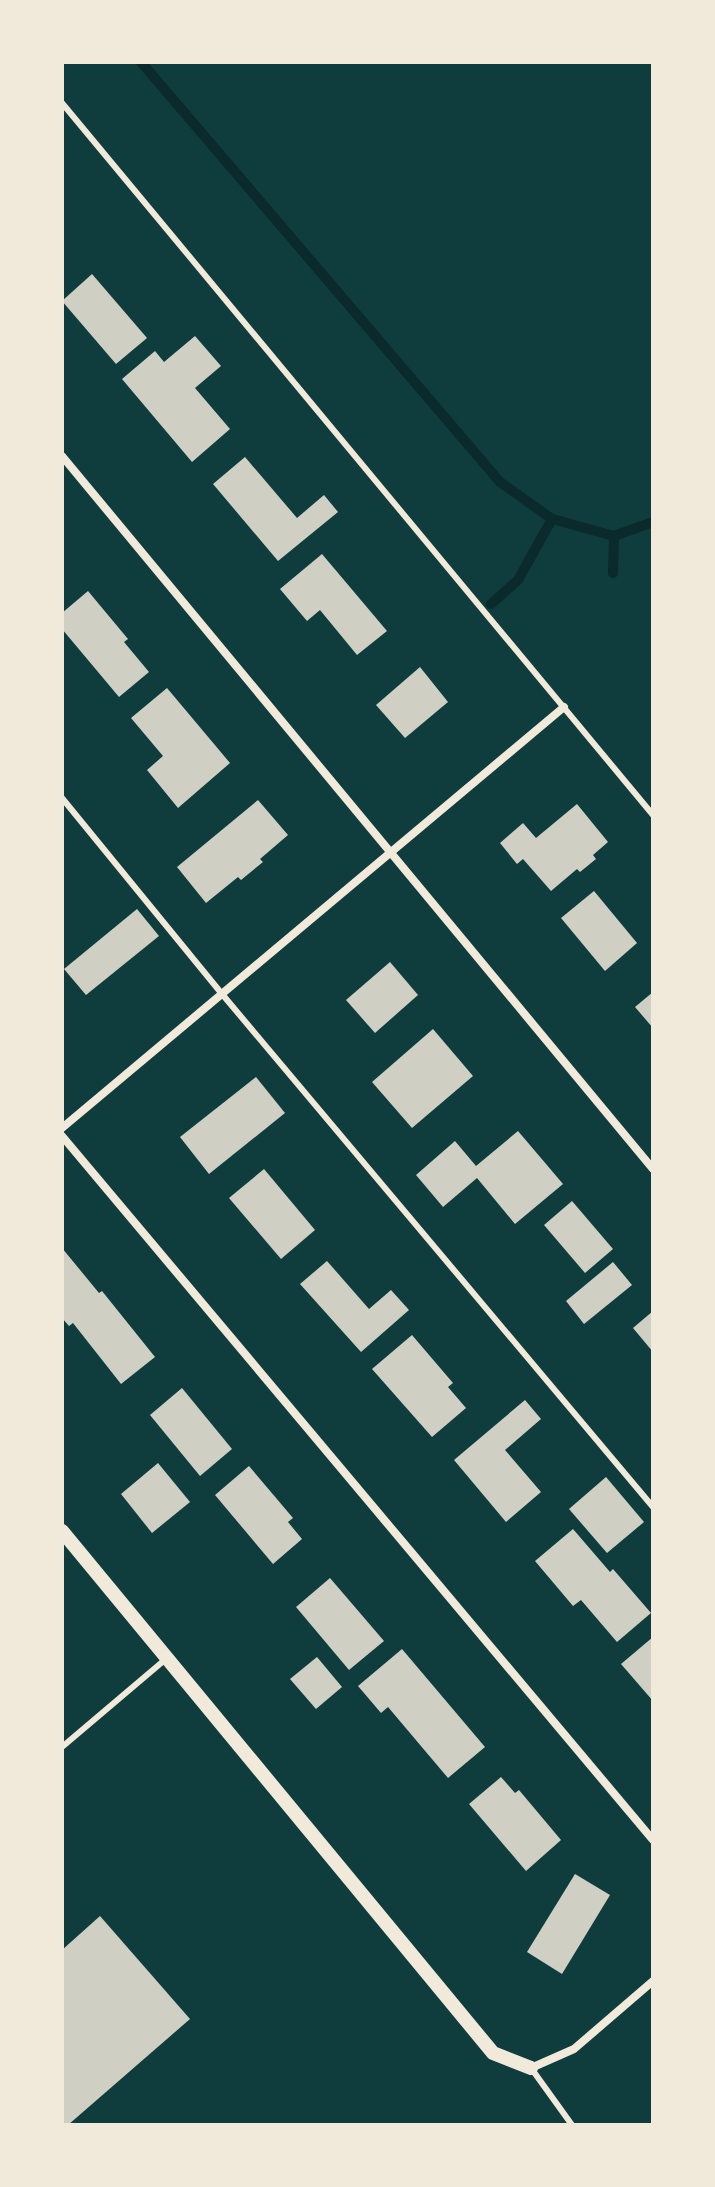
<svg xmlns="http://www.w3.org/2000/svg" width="715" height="2187" viewBox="0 0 715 2187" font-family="Roboto,sans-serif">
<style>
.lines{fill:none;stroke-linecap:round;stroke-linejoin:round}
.stream{stroke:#0a2a2b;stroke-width:10}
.building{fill:#cfcfc3}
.service{stroke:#f1e9da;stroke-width:6}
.minor{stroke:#f1e9da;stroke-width:8}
.tertiary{stroke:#f1e9da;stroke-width:14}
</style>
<rect width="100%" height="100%" fill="#0f3d3e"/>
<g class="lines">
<g class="stream">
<path d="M141,62L500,482L552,519L614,536L653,522"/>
<path d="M613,573L614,536"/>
<path d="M491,604L518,580L552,519"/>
</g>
</g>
<g class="building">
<path d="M92,274L147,338L116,364L62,301Z"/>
<path d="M195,336L221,366L195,388L230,429L192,462L122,379L155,351L164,362Z"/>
<path d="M245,457L297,518L324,495L338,512L278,561L213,484Z"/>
<path d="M322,554L387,631L357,655L320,610L307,621L280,589Z"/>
<path d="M88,591L128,639L124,642L149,672L119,697L62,629V613Z"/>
<path d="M420,667L448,702L405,738L376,705Z"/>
<path d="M167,688L230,763L178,808L147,770L163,756L131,718Z"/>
<path d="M258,800L288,835L260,859L263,862L241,880L238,877L206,903L177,867Z"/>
<path d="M577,804L608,842L593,855L596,859L580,872L577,869L551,891L523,859L517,864L500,843L523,823L536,838Z"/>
<path d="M594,891L637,943L605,971L561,918Z"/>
<path d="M137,909L159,936L86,995L64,969Z"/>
<path d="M390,962L418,995L375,1033L346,1000Z"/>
<path d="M653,992V1028L635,1007Z"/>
<path d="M433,1029L473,1076L412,1128L372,1082Z"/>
<path d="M256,1077L285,1113L209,1174L180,1137Z"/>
<path d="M518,1131L563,1184L515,1224L477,1178L443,1207L416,1175L455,1141L476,1166Z"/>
<path d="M264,1169L315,1230L281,1259L229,1198Z"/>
<path d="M572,1201L613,1249L585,1273L544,1225Z"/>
<path d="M62,1248L99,1293L102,1291L155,1357L121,1384L73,1323L69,1326L62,1318Z"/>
<path d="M327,1261L369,1309L391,1290L409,1310L361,1352L300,1284Z"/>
<path d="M613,1262L632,1285L584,1324L566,1301Z"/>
<path d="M653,1311V1352L633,1328Z"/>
<path d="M412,1335L453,1383L448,1387L466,1408L432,1437L372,1369Z"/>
<path d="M182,1388L232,1449L200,1476L150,1415Z"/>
<path d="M525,1400L541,1419L505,1450L541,1492L506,1522L454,1460Z"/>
<path d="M158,1463L190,1502L152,1533L121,1494Z"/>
<path d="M249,1466L293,1518L288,1522L302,1539L273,1564L215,1495Z"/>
<path d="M606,1477L644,1522L607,1553L569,1509Z"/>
<path d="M573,1529L610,1572L613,1569L651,1613L617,1642L581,1600L573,1606L535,1561Z"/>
<path d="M330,1578L384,1641L349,1670L296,1607Z"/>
<path d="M653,1637V1701L621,1664Z"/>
<path d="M402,1649L485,1747L448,1778L388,1707L381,1713L358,1686Z"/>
<path d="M317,1657L342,1687L316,1709L290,1679Z"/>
<path d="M501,1777L515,1793L519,1790L561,1840L526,1871L469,1804Z"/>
<path d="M575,1874L610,1895L562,1974L527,1952Z"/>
<path d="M100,1916L190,2019L68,2125H62V1950Z"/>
</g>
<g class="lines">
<g class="service">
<path d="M62,103L653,815"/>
<path d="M62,798L222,994L653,1507"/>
<path d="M62,1747L167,1658"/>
<path d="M531,2068L572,2125"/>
</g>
<g class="minor">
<path d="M62,456L653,1169"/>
<path d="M62,1128L564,707"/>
<path d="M62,1136L653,1840"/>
<path d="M531,2068L574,2049L653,1981"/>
</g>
<path class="tertiary" d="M62,1531L493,2053L531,2068"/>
</g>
<rect width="715" height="2187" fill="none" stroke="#f1e9da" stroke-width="128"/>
</svg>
